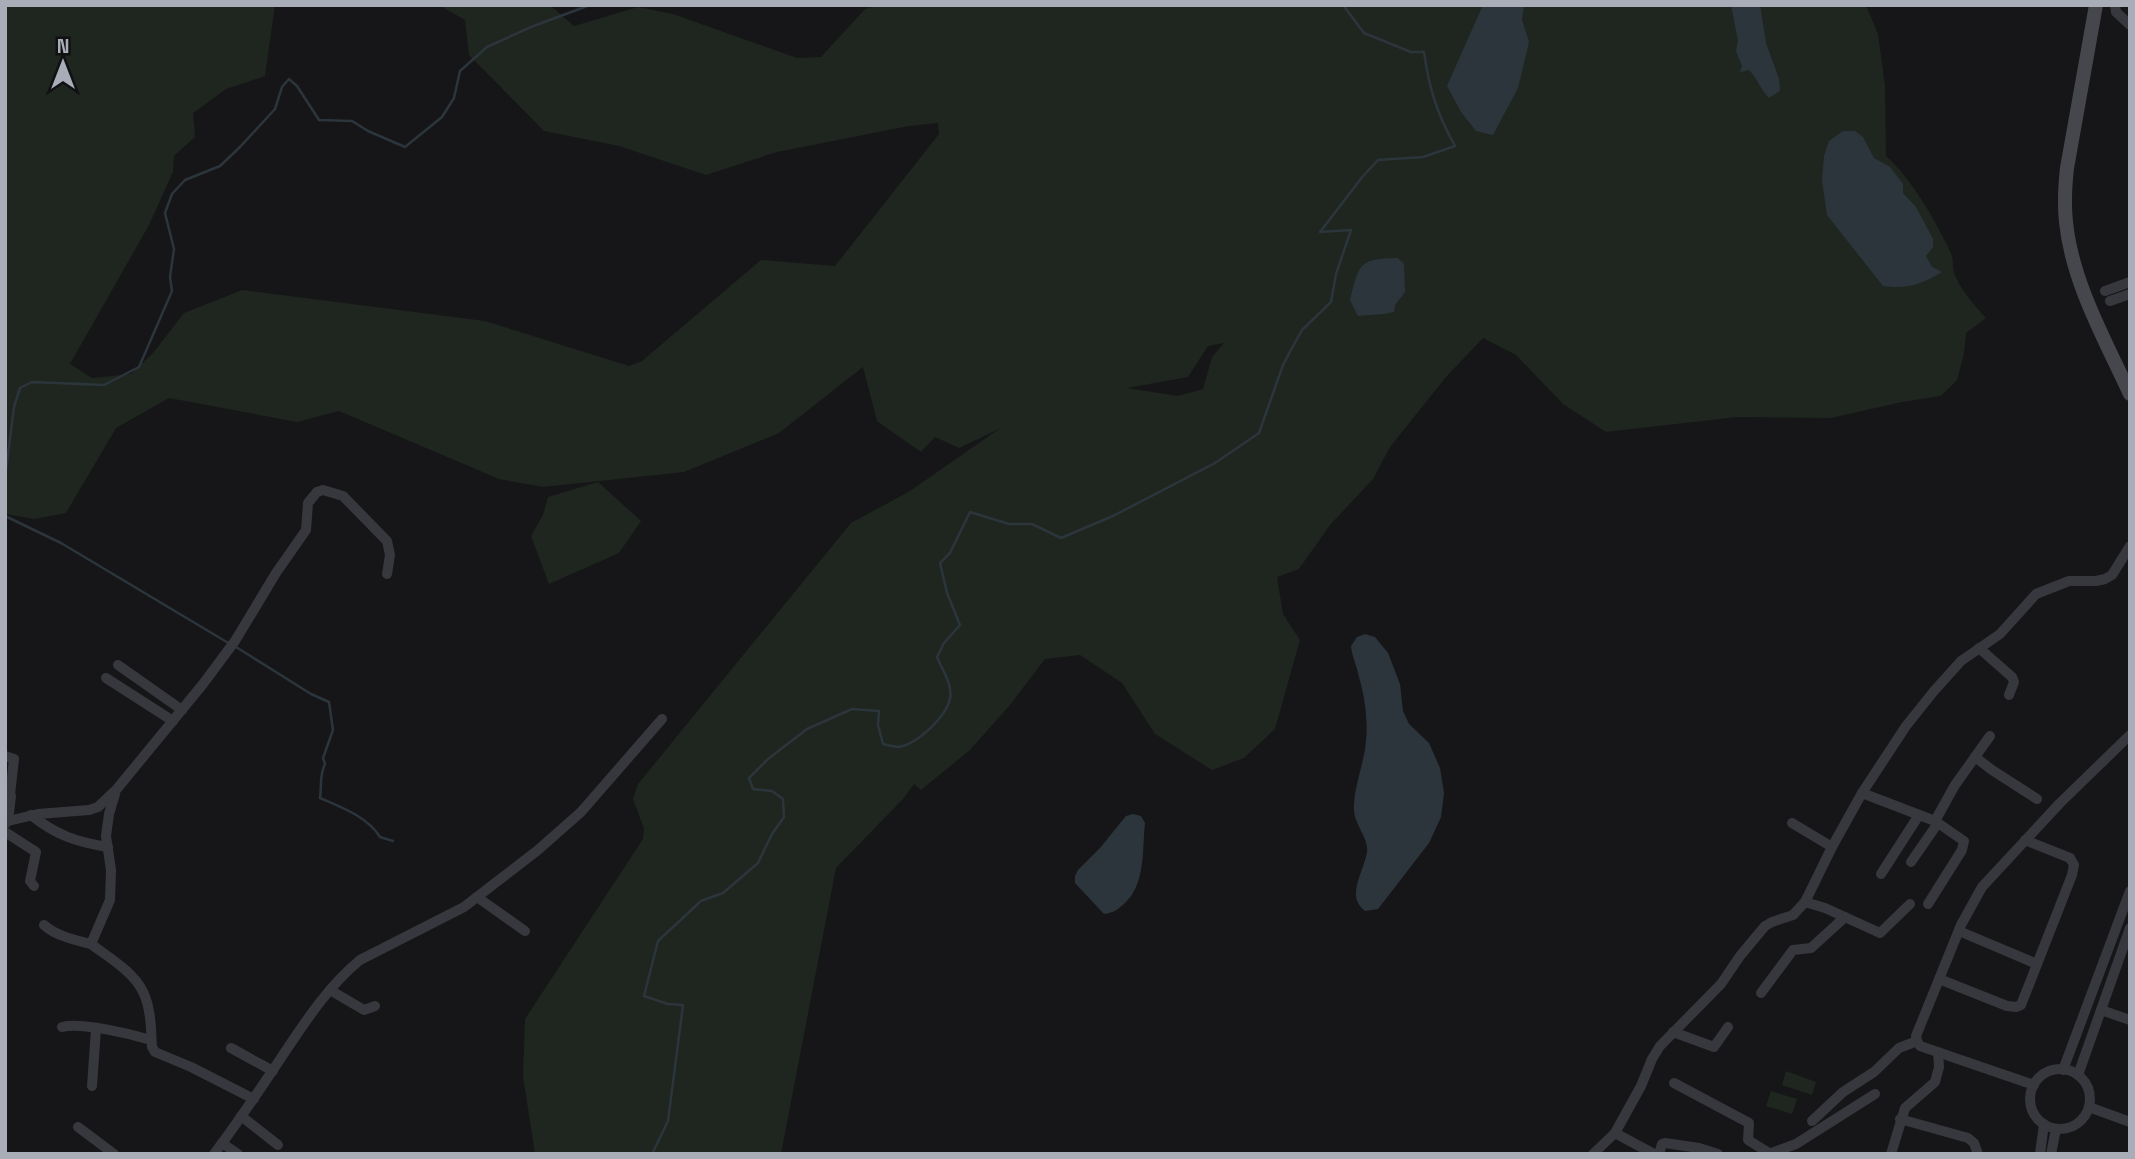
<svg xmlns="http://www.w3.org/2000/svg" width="2135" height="1159" viewBox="0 0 2135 1159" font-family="'Space Grotesk',sans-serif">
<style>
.green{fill:#1e261f;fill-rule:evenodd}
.water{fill:#2c353c}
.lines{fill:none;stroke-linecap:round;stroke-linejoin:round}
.stream{stroke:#2c353c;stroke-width:2.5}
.minor{stroke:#37383d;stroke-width:10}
.secondary{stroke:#45474d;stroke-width:14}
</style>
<rect width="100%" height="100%" fill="#161618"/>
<g class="green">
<path d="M5,5H275L265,76L226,89L193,113L195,137L174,156L173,172L149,225L70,364L92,378L131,374L153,353L184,313L242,290L485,321L629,366L642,361L761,260L835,266L939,134L938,123L909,126L777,152L706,175L619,146L544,131L469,55L465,20L439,5H550L574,26L638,7L673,14L797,58L821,57L865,9L879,5H1866L1878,34L1885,86L1886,156C1912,179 1935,220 1950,251C1954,258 1952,266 1954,273C1960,289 1974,305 1986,318L1966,333L1964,354L1957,380L1941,396L1902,402L1831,418L1737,417L1606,432L1563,404L1516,355L1483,338L1446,377L1390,447L1373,479L1330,525L1299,569L1277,577L1283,614L1300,640L1275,729L1244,758L1212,770L1155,734L1122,683L1080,655L1045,659L1010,705L970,750L921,790L914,784L903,799L836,868L781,1154H535L523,1076L525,1019L643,839L644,829L633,799L638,784L851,523L910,491L999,429L959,448L935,437L921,452L877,421L863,367L779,433L684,472L543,487L499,479L339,411L297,422L169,398L116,428L66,513L34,519L5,514ZM1224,343L1212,357L1203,389L1178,396L1127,388L1188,377L1208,346Z"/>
<path d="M598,482L641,521L619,553L549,584L531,536L543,515L548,497Z"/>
<path d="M1786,1071L1816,1082L1812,1095L1782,1085Z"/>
<path d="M1771,1091L1797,1099L1792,1114L1766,1106Z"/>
</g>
<g class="water">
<path d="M1483,5H1524L1522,20L1529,42L1525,59L1518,88L1493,135L1476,131L1461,112L1447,86Z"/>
<path d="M1731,5H1760L1766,43L1779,79L1780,91L1769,98C1760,89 1758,79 1749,70L1740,72L1742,66L1736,51L1738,41Z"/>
<path d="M1843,131H1855L1863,137L1874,158L1890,167L1903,184V193L1916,207L1933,239V247L1926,256L1932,267L1942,272C1920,285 1908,289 1883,286L1827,215L1822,181L1824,156L1829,141Z"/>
<path d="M1398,258L1404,264L1405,292L1395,305L1394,312L1384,314L1358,316L1350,300C1360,263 1358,259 1398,258Z"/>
<path d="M1365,634L1375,637L1388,653L1400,684L1403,711L1409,724L1429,743L1440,768L1444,793L1441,817L1429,843L1378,909L1365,911C1345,896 1364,872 1367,852C1369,839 1355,825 1354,811C1353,788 1364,765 1366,741C1368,720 1365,698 1359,677C1357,666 1352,657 1351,646L1357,637Z"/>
<path d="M1133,814L1141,816L1145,823C1142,851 1146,884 1124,904C1117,910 1113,913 1104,914L1075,883V876L1078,870L1100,848L1126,816Z"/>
</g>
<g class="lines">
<g class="stream">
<path d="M5,478L14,407L20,388L32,382L104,385L139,367L172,291L170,277L174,249L165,213L172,194L185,180L220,166L240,147L275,109L282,87L289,79L297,86L319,120L352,121L368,131L405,147L442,117L454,98L460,71L487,47L531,27L590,5"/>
<path d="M5,516L61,543L230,644"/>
<path d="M236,647L311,694L329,702L333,730L323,758L325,764C319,776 322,785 320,798C341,807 368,817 380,837L393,841"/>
<path d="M652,1154L668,1121L683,1005L668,1004L644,996L658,941L701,901L723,893L758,863L772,834L784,817L783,799L772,791L753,789L749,778L768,759L807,729L852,709L879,711L878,725L883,744C887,745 895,747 899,747C917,744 946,717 950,699C953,685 942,669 937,657L944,643L960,625L947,593L940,563L950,553L970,512L1009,524H1032L1061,538L1113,516L1215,463L1259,433L1283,365L1292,348L1302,330L1331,302L1336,274L1351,230L1320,232L1363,176L1378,160L1423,157L1455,146C1437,114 1429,88 1424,52H1411L1364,33L1343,5"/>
</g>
<g class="minor">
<path d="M2115,5L2116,12L2130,25"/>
<path d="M2105,291L2130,282"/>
<path d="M2110,301L2130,294"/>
<path d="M1979,648L2012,677L2014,682L2009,695"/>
<path d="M118,665L182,710"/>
<path d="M106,678L173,721"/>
<path d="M5,756L14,759L10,795"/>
<path d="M1975,757L1992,770L2037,799"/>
<path d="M6,792L11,796L8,821"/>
<path d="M1862,793L1935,821L1964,841L1962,850L1928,904"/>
<path d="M31,815C56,835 76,842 108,847"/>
<path d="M1935,821L1955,785L1990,736"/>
<path d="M1792,823L1832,847"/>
<path d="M5,824L8,821L38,814L89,810L98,807L116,790L203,684L235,641L276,573L306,530L308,503L317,492L323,490L343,496L387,541L390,555L387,574"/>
<path d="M5,832L36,852L30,881L34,886"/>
<path d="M1911,862L1938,823"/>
<path d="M1881,874L1919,815"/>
<path d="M477,897L525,931"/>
<path d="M1805,902L1825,908L1880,933L1910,904"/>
<path d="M44,925C56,936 75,940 91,944L110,900L111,870L106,836L109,814L115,794"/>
<path d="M1959,931L2037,964"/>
<path d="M91,944C108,957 134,972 143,992C151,1008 151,1029 152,1047L155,1052L191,1067L254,1099"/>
<path d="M1939,979L2007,1006L2016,1007L2021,1005L2072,875L2074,865L2070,858L2025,840"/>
<path d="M330,990L364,1010L375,1006"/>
<path d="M1761,993L1793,950L1811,948L1845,917"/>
<path d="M2101,1010L2130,1020"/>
<path d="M62,1027C81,1022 131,1034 151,1040"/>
<path d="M1673,1032L1714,1047L1728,1027"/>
<path d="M231,1048L273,1071"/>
<circle cx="2060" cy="1099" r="30"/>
<path d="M2063,1070L2130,891"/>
<path d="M2078,1075L2130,928"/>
<path d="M1674,1083L1749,1123L1748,1140L1769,1153"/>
<path d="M2034,1085L1920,1046L1917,1041L1916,1036L1961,925L1982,887L2060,803L2130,735"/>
<path d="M92,1086L96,1029"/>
<path d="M2089,1107L2130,1122"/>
<path d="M241,1116L278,1145"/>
<path d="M1900,1119L1968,1138L1974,1143L1978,1154"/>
<path d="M1812,1121L1843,1092L1874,1072L1899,1048L1917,1041"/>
<path d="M78,1127L114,1154"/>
<path d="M1615,1133L1654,1154"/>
<path d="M222,1143L238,1154"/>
<path d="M214,1154C237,1124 258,1092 279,1061C303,1025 327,987 360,960L464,907L538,850L581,812L662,719"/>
<path d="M1593,1154L1615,1133L1641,1086L1652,1059L1660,1046L1721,984L1740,956L1765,926L1772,922L1793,915L1805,902L1832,847L1862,793L1906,726L1934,691L1961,661L2000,634L2036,594L2069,581H2096L2105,579L2112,575L2130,546"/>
<path d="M1659,1154L1662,1144L1665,1143L1699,1148L1718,1154"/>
<path d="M1769,1154L1796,1144L1875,1094"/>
<path d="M1891,1154L1905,1108L1935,1082L1939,1067L1938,1052"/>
<path d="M2040,1154L2044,1124"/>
<path d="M2051,1154L2056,1129"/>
</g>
<path class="secondary" d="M2096,5L2067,168C2065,186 2064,204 2066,222C2072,282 2105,340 2130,394"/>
</g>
<rect width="2135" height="1159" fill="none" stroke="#a8adb8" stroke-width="14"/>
<g transform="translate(63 63)" stroke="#111113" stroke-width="5" paint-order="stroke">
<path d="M0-5L12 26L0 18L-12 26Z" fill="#a8adb8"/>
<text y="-10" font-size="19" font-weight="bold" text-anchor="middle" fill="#a8adb8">N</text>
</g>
</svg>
